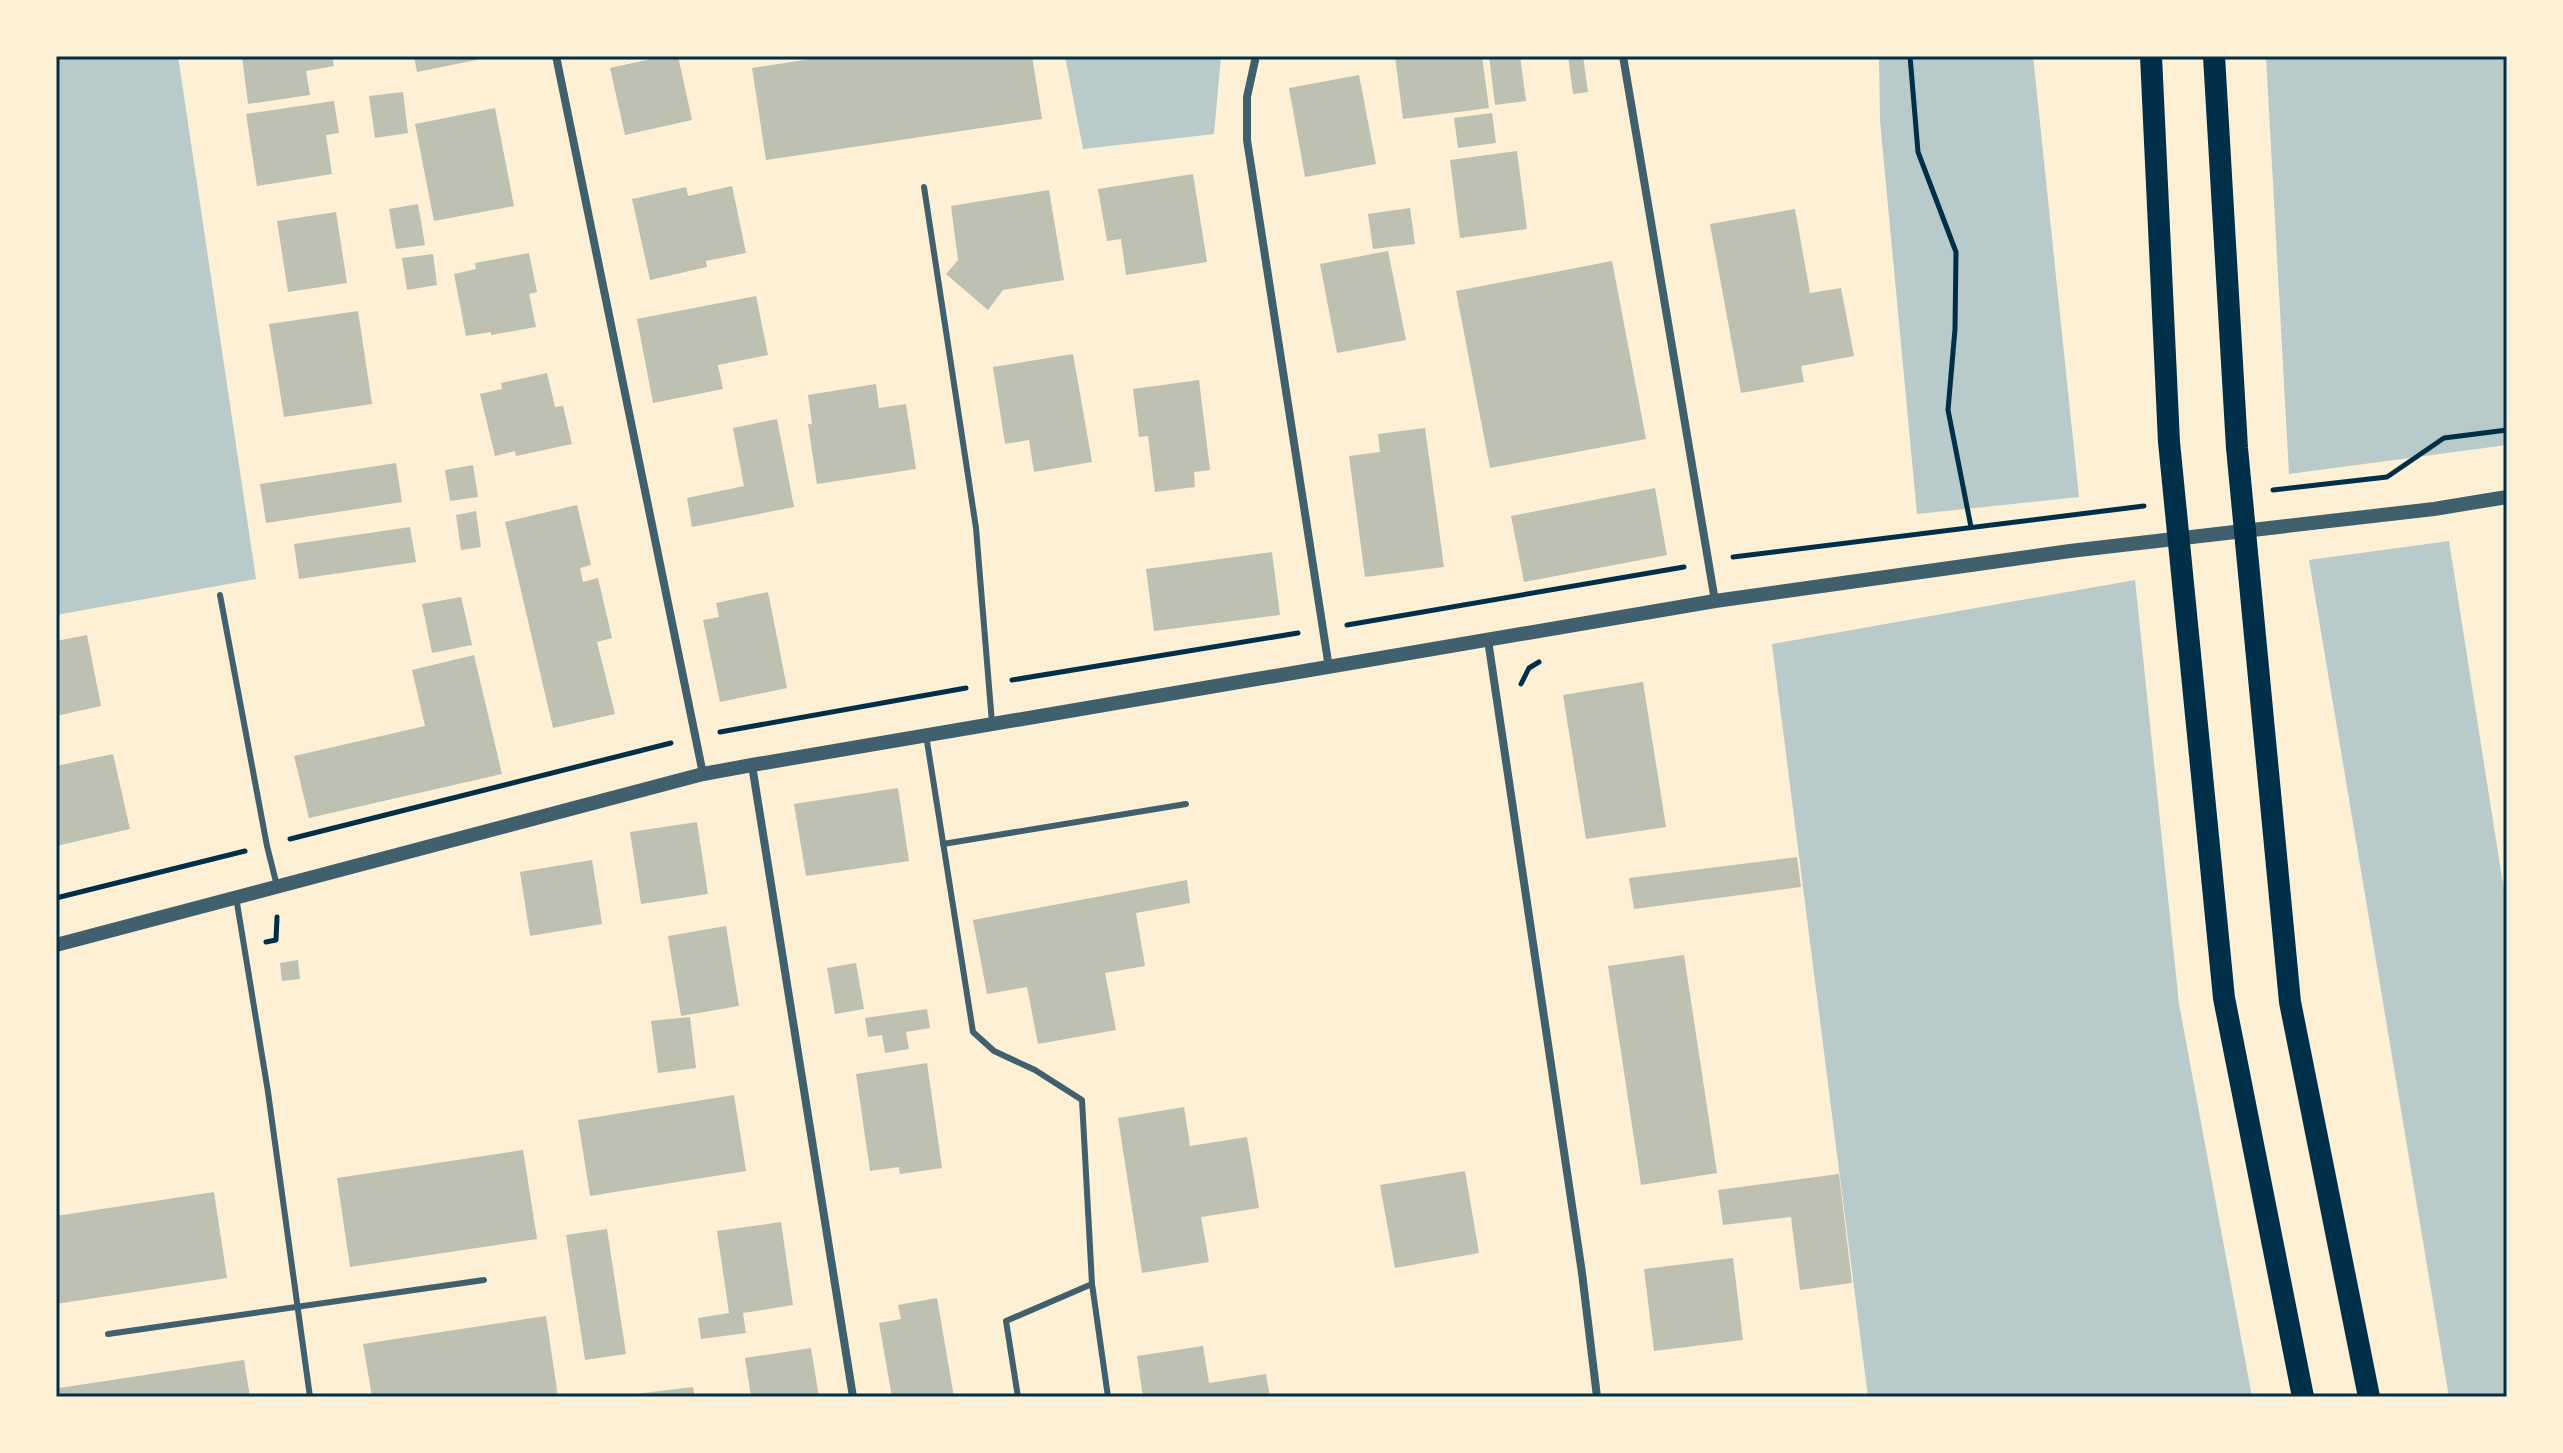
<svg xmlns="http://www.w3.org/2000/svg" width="2563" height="1453" viewBox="0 0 2563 1453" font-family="'Exo 2',sans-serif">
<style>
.green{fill:#b9caca}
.building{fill:#bec0b2}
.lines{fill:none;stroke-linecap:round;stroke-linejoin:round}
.path{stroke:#003049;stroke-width:5}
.service{stroke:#3f606c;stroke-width:6}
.minor{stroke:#3f606c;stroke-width:8}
.tertiary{stroke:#3f606c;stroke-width:14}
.trunk{stroke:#003049;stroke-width:22}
.neatline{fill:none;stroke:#003049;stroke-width:3}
</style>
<rect width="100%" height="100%" fill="#fdf0d5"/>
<g class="green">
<path d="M56,56H178L256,579L56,615Z"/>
<path d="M1065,56H1221L1214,134L1083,149Z"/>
<path d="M1879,56H2033L2079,497L1917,514L1880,121Z"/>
<path d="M2266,56H2507V445L2289,474Z"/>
<path d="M2449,541L2507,910V1397H2449L2309,560Z"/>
<path d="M2135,580L2179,1004L2252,1397H1868L1772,644Z"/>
</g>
<g class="building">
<path d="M248,56H332L334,66L306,71L310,95L248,104L242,57Z"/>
<path d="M414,56H480L481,59L417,72Z"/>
<path d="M665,56H678L692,120L625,135L610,68Z"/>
<path d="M831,56H1032L1042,119L766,160L752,68Z"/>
<path d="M1395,56H1482L1489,108L1403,119Z"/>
<path d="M1489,56H1520L1526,101L1495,105Z"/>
<path d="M1568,56H1583L1588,92L1573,94Z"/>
<path d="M1359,75L1376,164L1305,177L1289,88Z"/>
<path d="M403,92L408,133L375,138L369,96Z"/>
<path d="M334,101L339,133L326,135L332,174L257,186L246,114Z"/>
<path d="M495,108L514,206L434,221L415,124Z"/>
<path d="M1492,113L1496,143L1458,148L1454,118Z"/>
<path d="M1517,151L1527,229L1460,238L1450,160Z"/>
<path d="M1193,174L1207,262L1126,275L1121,239L1107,241L1098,189Z"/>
<path d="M732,186L746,253L706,261L707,267L650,280L632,199L686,187L688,196Z"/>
<path d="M1049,190L1064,280L1003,290L988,310L946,274L958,260L951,206Z"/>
<path d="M418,204L425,245L396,249L389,209Z"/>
<path d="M1410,208L1415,244L1373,249L1368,214Z"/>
<path d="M1795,209L1810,293L1841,288L1854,356L1801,366L1804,382L1741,393L1710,224Z"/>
<path d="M336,212L347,283L288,292L277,221Z"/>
<path d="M1388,251L1406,340L1337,353L1320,264Z"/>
<path d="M529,253L537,292L529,294L536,327L491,335V332L466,336L454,274L476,269L475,263Z"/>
<path d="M433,254L437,285L407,290L402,258Z"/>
<path d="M1612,261L1646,439L1490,468L1456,291Z"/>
<path d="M756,296L768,355L718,365L723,389L653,403L637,319Z"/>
<path d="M358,311L372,404L284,417L269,324Z"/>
<path d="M1073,354L1092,462L1034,472L1029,440L1005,444L993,367Z"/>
<path d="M547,373L555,407L563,406L572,444L516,456L515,451L495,456L480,394L502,389L501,383Z"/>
<path d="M1199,380L1210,470L1194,472L1195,487L1155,492L1148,436L1139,437L1133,389Z"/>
<path d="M876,384L879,408L906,404L916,469L817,484L808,424H812L808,395Z"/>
<path d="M777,419L794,507L692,527L687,498L744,486L733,428Z"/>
<path d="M1425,428L1444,567L1365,577L1349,456L1380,452L1378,434Z"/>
<path d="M396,463L402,502L266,523L260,484Z"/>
<path d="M473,465L478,497L450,501L445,470Z"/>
<path d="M1655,488L1667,555L1524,582L1511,516Z"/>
<path d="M577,505L591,565L580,568L583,582L598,578L612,638L597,642L615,714L553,728L505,522Z"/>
<path d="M476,511L481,547L461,550L456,515Z"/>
<path d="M410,527L416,562L299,579L294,544Z"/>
<path d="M1272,552L1280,615L1154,631L1146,569Z"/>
<path d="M768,592L787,688L720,702L703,620L719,617L716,603Z"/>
<path d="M461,597L472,645L432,653L422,604Z"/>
<path d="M87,635L101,706L56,716V641Z"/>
<path d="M474,655L502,774L309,818L294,756L425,726L412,670Z"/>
<path d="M1643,682L1666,827L1586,839L1563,695Z"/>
<path d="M113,754L130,829L56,846V766Z"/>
<path d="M898,788L909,861L806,876L794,804Z"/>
<path d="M697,822L708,894L641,904L630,832Z"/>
<path d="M1797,857L1801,887L1634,909L1629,878Z"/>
<path d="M592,860L602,924L530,936L520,872Z"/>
<path d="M1187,880L1190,903L1136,913L1145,966L1105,973L1116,1030L1038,1044L1027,987L987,994L973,920Z"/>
<path d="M726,926L739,1006L681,1016L668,936Z"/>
<path d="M1684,955L1717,1173L1641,1185L1608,966Z"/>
<path d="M298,960L300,979L282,981L280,963Z"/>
<path d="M856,963L864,1009L835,1014L827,968Z"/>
<path d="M927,1009L930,1028L906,1032L909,1049L885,1053L882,1035L868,1037L865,1018Z"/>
<path d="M690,1017L696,1068L658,1073L651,1021Z"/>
<path d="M927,1063L942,1168L900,1174L899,1167L870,1171L856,1074Z"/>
<path d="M734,1095L746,1171L590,1196L578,1120Z"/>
<path d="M1184,1107L1190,1146L1247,1137L1259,1208L1201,1217L1209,1262L1142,1273L1118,1118Z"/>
<path d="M523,1150L537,1239L350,1267L337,1178Z"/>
<path d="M1465,1171L1479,1253L1395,1268L1380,1185Z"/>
<path d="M1839,1174L1852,1283L1800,1290L1791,1217L1723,1225L1718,1190Z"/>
<path d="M214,1192L227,1278L56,1304V1216Z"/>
<path d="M781,1222L793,1305L743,1313L746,1333L701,1339L698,1318L729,1313L717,1231Z"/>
<path d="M607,1229L626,1354L585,1360L566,1235Z"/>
<path d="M1733,1258L1743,1340L1654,1351L1644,1269Z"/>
<path d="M937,1298L954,1397H892L879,1323L901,1319L898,1305Z"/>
<path d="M546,1316L558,1397H372L363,1344Z"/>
<path d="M1203,1346L1209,1383L1266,1374L1270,1397H1143L1137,1356Z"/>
<path d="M811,1348L819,1397H751L745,1358Z"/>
<path d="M244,1360L250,1397H61L59,1388Z"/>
<path d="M693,1387L695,1397H627V1395Z"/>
</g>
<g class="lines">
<g class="path">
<path d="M1910,56L1918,152L1956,252L1955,329L1948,410L1971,527"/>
<path d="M2273,490L2387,477L2444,438L2507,430"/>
<path d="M1733,557L2144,506"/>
<path d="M1347,625L1684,567"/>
<path d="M1012,680L1298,633"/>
<path d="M1521,684L1529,668L1539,662"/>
<path d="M720,732L966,688"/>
<path d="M290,839L671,743"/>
<path d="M56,898L245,851"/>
<path d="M266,942L276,940L277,917"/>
</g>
<g class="service">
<path d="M924,187L976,528L992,723"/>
<path d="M220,595L267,846L277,886"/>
<path d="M926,735L973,1032L994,1051L1035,1070L1082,1100L1092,1284L1108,1397"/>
<path d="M943,844L1186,804"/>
<path d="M236,897L268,1092L310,1397"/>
<path d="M108,1334L484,1280"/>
<path d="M1018,1397L1006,1321L1092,1284"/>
</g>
<g class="minor">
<path d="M556,56L703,774"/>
<path d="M1256,56L1247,97V140L1329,668"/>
<path d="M1623,56L1715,601"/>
<path d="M1488,640L1582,1273L1597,1397"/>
<path d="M752,765L853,1397"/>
</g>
<path class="tertiary" d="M56,945L703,774L752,765L1715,601L2070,551L2434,509L2507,497"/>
<g class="trunk">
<path d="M2151,56L2169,442L2224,998L2303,1397"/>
<path d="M2214,56L2237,448L2290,1002L2369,1397"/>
</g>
</g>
<rect width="2563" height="1453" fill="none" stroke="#fdf0d5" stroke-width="116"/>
<rect x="58" y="58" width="2447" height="1337" class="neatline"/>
</svg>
